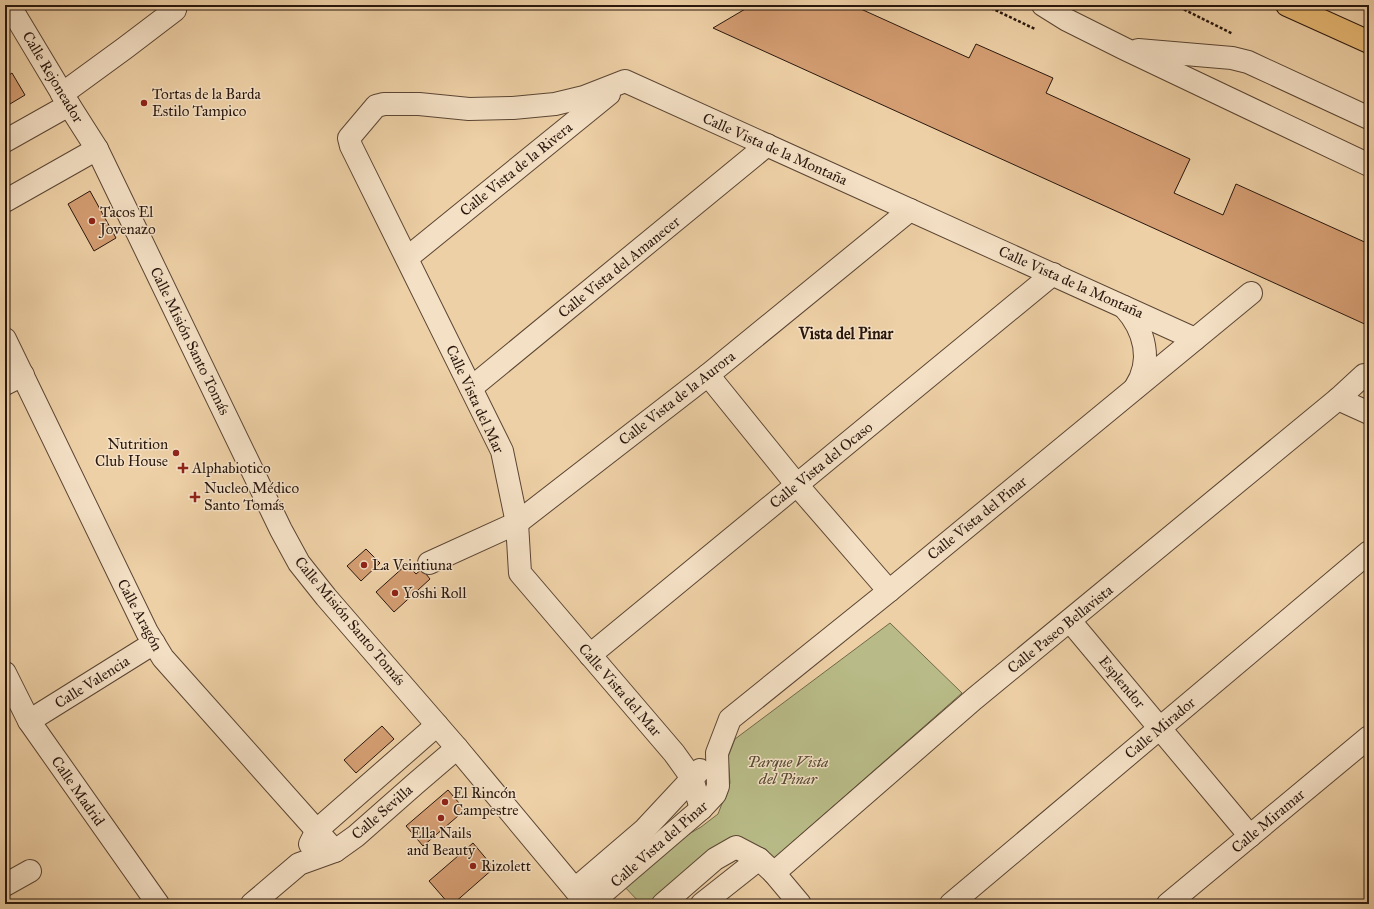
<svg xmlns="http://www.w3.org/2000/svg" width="1374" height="909" viewBox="0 0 1374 909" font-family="'IM FELL Great Primer',serif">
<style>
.green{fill:#b8bb87;stroke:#70694a}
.building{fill:#d49d72;stroke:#29170d}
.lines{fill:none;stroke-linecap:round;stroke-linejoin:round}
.minor-casing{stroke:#5a4533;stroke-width:24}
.highway-casing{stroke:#29170d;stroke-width:24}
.path{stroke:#29170d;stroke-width:2.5;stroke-dasharray:3 2;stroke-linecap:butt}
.minor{stroke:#f4e0c5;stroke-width:22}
.highway{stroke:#e7b873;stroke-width:22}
.poi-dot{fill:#8f2418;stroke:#f4e0c5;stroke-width:1.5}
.labels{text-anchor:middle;stroke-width:3;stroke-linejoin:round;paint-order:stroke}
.street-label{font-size:15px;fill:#29170d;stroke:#f4e0c5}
.poi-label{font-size:15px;fill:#29170d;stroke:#f4e0c5;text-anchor:start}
.park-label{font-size:15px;font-style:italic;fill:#544832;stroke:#f4e0c5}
.neighbourhood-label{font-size:16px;font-weight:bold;fill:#29170d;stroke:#f4e0c5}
</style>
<rect width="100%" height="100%" fill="#eed0a6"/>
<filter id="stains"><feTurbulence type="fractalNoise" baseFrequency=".005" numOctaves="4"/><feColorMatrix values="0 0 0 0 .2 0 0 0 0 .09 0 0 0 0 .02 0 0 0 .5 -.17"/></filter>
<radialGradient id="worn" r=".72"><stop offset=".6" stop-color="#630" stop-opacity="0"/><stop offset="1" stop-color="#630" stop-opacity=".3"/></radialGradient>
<path class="green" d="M890,623L962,693L770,862L750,850L690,873L650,904H641L621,883L663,849L701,827L718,814L730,783L728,757L735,739Z"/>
<g class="building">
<path d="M752,5H852L969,58L976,44L1053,78L1046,93L1190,159L1174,193L1223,215L1236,184L1369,244V326L713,28Z"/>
<path d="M12,73L25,95L5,107V78Z"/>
<path d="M90,191L116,238L94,251L68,204Z"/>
<path d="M366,549L380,563L361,581L347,566Z"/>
<path d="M407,564L416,574L422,569L430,579L394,612L376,592Z"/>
<path d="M382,726L394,739L356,773L344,760Z"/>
<path d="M448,790L465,810L423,846L406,826Z"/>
<path d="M473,843L494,868L453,904H449L429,881Z"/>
</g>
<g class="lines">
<g class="minor-casing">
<g id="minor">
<path d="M9,5L69,105L97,149L281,530L299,563L326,597L457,748L587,904"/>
<path d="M1043,5L1067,20L1125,49L1369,165"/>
<path d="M1138,50L1232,58L1248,62L1369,118"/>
<path d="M62,94L125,48L175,10L176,5"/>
<path d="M5,141L69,105"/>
<path d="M5,201L97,149"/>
<path d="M407,258L609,94"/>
<path d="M1124,307C1145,330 1153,361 1135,388"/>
<path d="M5,339L147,632L163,658L335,851"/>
<path d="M708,375L797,485L889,591"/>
<path d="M5,384L23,375"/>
<path d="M471,388L767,145"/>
<path d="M1338,399L1369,413"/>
<path d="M429,563L517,523L708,375L910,210"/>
<path d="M1070,621L1250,836"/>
<path d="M590,655L1053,274"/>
<path d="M5,673L29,721L158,904"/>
<path d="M29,721L154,643"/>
<path d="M701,809L692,778L674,753L520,573L517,523L502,451L351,146L349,138L376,106L384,104H419L469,109L513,108L555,104L584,97L625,81L1195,339"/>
<path d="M310,844L317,830L437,725"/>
<path d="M774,873L974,699L1338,399L1364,375"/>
<path d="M5,885L30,871"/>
<path d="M575,889L645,829L700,770"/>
<path d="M252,904L299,864L335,851L356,836L415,784L457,748"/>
<path d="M590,904L701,809L715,794L718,786L717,753L730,719L889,591L1251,293"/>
<path d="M663,904L715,859L736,847L759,859L774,873L800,904"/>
<path d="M702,904L759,859"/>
<path d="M951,904L1369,552"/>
<path d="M1168,904L1369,737"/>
</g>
</g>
<g class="highway-casing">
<path id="highway" d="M1287,5L1369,42"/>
</g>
<g class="path">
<path d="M987,5L993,9L1035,29"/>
<path d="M1175,5L1233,34"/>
</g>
<use href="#minor" class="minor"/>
<use href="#highway" class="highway"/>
</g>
<g class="poi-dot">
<circle cx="144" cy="103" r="4"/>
<circle cx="92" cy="221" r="4"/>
<circle cx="176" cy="453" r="4"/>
<path d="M181 462h4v4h4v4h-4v4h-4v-4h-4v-4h4z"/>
<path d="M193 491h4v4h4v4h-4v4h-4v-4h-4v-4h4z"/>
<circle cx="364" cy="565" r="4"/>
<circle cx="395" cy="593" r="4"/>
<circle cx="445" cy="802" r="4"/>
<circle cx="441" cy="818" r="4"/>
<circle cx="473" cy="866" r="4"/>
</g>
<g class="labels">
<g class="street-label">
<text transform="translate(53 77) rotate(59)" y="5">Calle Rejoneador</text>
<text transform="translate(775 149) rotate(24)" y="5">Calle Vista de la Montaña</text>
<text transform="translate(516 169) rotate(-39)" y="5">Calle Vista de la Rivera</text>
<text transform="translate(619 267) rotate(-39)" y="5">Calle Vista del Amanecer</text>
<text transform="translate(1071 282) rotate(24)" y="5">Calle Vista de la Montaña</text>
<text transform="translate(190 341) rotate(64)" y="5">Calle Misión Santo Tomás</text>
<text transform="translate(677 398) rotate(-38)" y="5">Calle Vista de la Aurora</text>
<text transform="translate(475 399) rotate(65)" y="5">Calle Vista del Mar</text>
<text transform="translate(821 465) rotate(-39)" y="5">Calle Vista del Ocaso</text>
<text transform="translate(977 518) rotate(-39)" y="5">Calle Vista del Pinar</text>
<text transform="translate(140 615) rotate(62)" y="5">Calle Aragón</text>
<text transform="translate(350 621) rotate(50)" y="5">Calle Misión Santo Tomás</text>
<text transform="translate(1060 629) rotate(-39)" y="5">Calle Paseo Bellavista</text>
<text transform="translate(92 682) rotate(-32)" y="5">Calle Valencia</text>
<text transform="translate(1122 682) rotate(50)" y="5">Esplendor</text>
<text transform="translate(620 690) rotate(49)" y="5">Calle Vista del Mar</text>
<text transform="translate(1160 728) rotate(-40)" y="5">Calle Mirador</text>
<text transform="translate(78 791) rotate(55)" y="5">Calle Madrid</text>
<text transform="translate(382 812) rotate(-41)" y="5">Calle Sevilla</text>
<text transform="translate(1268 821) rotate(-40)" y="5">Calle Miramar</text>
<text transform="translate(659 844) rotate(-41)" y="5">Calle Vista del Pinar</text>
</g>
<g class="poi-label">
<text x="152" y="99">Tortas de la Barda<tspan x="152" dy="17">Estilo Tampico</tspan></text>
<text x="100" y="217">Tacos El<tspan x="100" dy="17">Jovenazo</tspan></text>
<text x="168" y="449" text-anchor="end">Nutrition<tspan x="168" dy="17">Club House</tspan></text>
<text x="192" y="473">Alphabiotico</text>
<text x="204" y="493">Nucleo Médico<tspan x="204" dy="17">Santo Tomás</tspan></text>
<text x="372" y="570">La Veintiuna</text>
<text x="403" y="598">Yoshi Roll</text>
<text x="453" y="798">El Rincón<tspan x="453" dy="17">Campestre</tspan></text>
<text x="441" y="838" text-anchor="middle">Ella Nails<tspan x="441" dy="17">and Beauty</tspan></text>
<text x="481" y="871">Rizolett</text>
</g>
<g class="park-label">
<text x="788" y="767">Parque Vista<tspan x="788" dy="17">del Pinar</tspan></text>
</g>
<g class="neighbourhood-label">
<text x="846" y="339">Vista del Pinar</text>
</g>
</g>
<rect width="1374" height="909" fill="none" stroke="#eed0a6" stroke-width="20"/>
<rect x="6" y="6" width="1362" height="897" fill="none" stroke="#29170d" stroke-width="2"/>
<rect x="10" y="10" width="1354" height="889" fill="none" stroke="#29170d"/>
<rect width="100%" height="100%" filter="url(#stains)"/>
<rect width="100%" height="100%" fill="url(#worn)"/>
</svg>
